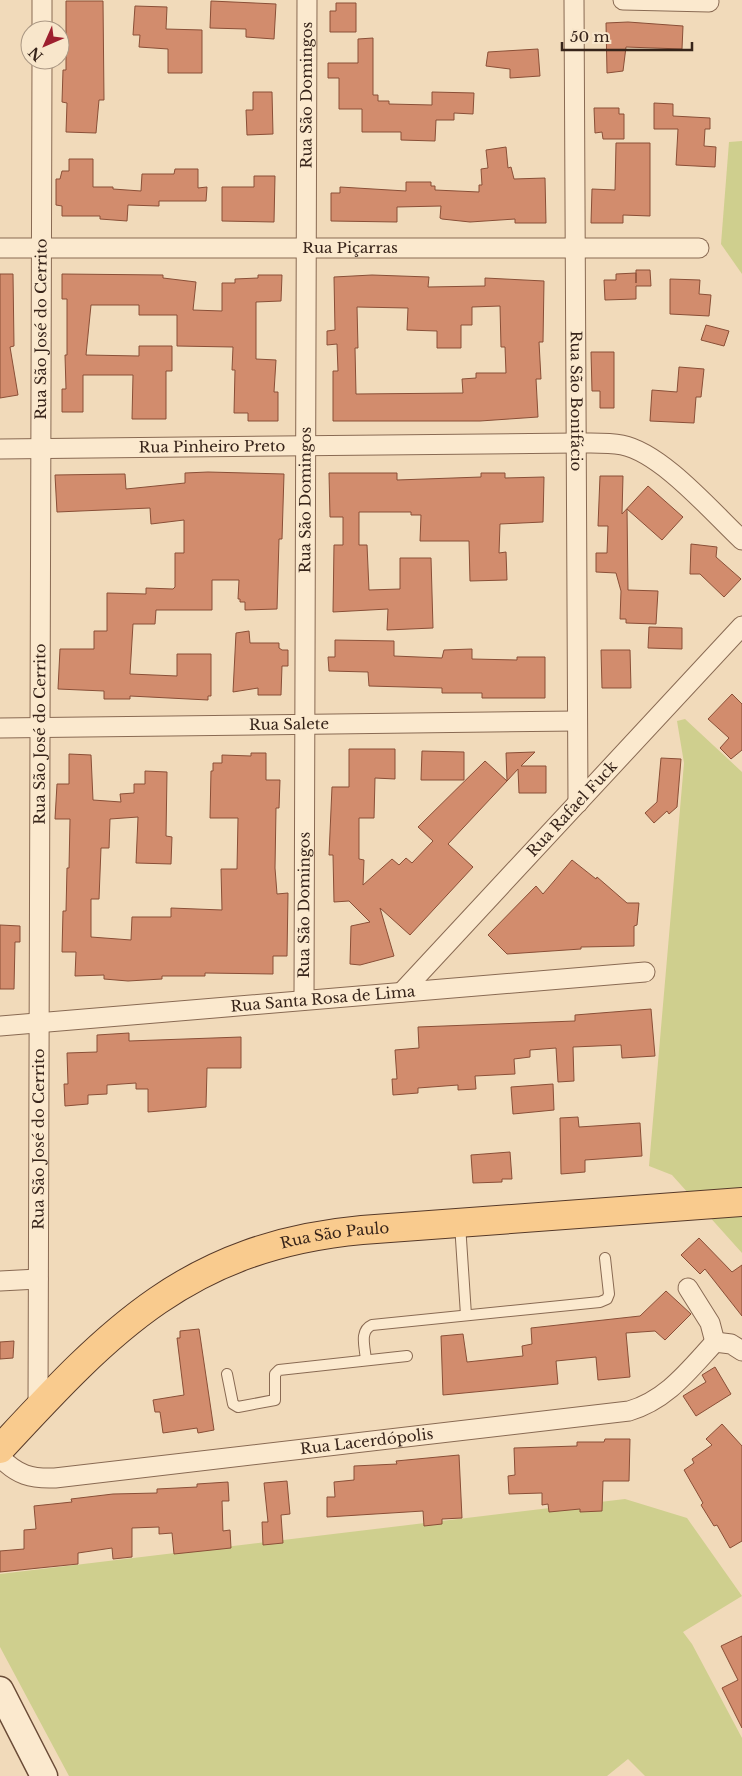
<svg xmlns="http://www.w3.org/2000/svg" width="742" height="1776" viewBox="0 0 742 1776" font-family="'Libre Baskerville',serif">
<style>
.green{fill:#cfcf8e}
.building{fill:#d28c6d;stroke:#8a4f37;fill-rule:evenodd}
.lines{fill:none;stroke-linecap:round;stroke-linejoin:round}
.lane-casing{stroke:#896a53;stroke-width:12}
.street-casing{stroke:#896a53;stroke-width:21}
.secondary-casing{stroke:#6a4b37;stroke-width:29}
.primary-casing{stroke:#563929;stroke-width:30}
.lane{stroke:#fbe9ce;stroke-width:10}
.street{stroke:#fbe9ce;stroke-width:19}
.secondary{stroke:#fbe9ce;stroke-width:26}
.primary{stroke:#f9cb8e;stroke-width:28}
.labels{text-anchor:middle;stroke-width:4;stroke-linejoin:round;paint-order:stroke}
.street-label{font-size:15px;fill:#37241a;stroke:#f8e6cb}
</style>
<rect width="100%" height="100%" fill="#f1daba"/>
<g class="green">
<path d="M742,141V274L721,244L729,142Z"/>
<path d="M685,719L742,772V1253L672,1175L649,1166L684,763L677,721Z"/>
<path d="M625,1499L687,1518L742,1596L683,1632L692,1644L742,1738V1776H645L628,1759L607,1776H69L0,1647V1574Z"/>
</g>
<g class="building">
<path d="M66,1H103L104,100H99L96,133L66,132L67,103L62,102L63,70H66Z"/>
<path d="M211,1L276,4L274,39L246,37V29L210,28Z"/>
<path d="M336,3H356V32H330V11H336Z"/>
<path d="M135,6L167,7L166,29L202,30V73H168V49L139,47L140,35H133Z"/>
<path d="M628,22L683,26L682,49L626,47L623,71L607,73L606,23Z"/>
<path d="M373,38V95H378V101H389V104L432,105V92L474,93L473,114L454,113V120H436L435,141L401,140V132H362V109H339V78H328V63H358V39Z"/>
<path d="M538,49L540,76L510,78V69L486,66L488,52Z"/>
<path d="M253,92H272L273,134L247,135L246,110H253Z"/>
<path d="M654,103L673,104V116L710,118V129H705L704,146L716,147L715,167L676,165L678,129H654Z"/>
<path d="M594,108H619V114H624V139H603L602,132L595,133Z"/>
<path d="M616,143H650V216L623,215V223H591L592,189L615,190Z"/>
<path d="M506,147L508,168L511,167L514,179L545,178L546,223H515V219L470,222L442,219L440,218L441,206L397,207V222L331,221V193H340V187L406,191V182H431V186H435V190L479,192V185H482L481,169L488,168L486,150Z"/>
<path d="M69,159H93V187H113V189L141,191L142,174H174L175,169H198V188L207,187L206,201H159V206L128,205L127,221L100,219V216H62V206L56,205V179H60L62,171H69Z"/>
<path d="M254,176H275L274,222L222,221V187H254Z"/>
<path d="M636,270H650L651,286H636V299L605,300L604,280H616V274L636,273V283Z"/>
<path d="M0,274H13L14,346L10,347L18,395L0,398Z"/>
<path d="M62,274L163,275V278L196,282L193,310L222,311V283H235V279L258,278V275H282L281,301L256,302V359L276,360L274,392H278V421H248V413H234L235,370H232L233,347L177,346V315H139V305H91L86,355L139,356V346H172V371H166V419H132L133,375H83V412H62V389H66L65,355H67V299H62Z"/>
<path d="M372,275L429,277L428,287L485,286V278L544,281L543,342H539L541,379H536L538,417L480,421H333V371H338L337,344L327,345V331L335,330L334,277ZM500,306L501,347H505L506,373H476V378L462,379L463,393L356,394L355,348H358L357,307L408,308L407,330L437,331V348H461V325H472V307Z"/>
<path d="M670,279L700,280L699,294L711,295L709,316L670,314Z"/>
<path d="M706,325L729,331L724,346L701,340Z"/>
<path d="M591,352H614V408H600V391H592Z"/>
<path d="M679,367L704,369L701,397H696L694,423L650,421L652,390L677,392Z"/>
<path d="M208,472L284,474L282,539H279L277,609L245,610V602H240V599H238L239,580H212V610H156L155,624H133L130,674L177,676V654H211V696H208V700L130,696V699H104V691L58,689L60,649H94V631H107V593L146,594V588L173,589L175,587V553H184V520L151,524L150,508L57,512L55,475L125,474L126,489L185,483V473Z"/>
<path d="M329,473H397V480L481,477V473H505V478L544,477L543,522L500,524L499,553L506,552L507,580L470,581L469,541H420L421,515H411V512H359V545H367L369,590L400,589V558H431L433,628L387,630L388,609L333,612L334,545H343V517H330Z"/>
<path d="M600,476H623L622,514L648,486L683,517L662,540L627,509L628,590L658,591L656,624L626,623V619H620L621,591L616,573L596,572V553H607L608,526H598Z"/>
<path d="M691,544L717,547L716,557L741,579L724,597L700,574H690Z"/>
<path d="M649,627L682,628V649L648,648Z"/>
<path d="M249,631L250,643H279V648L282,650H288V666H282L281,695H258V688L233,692L236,633Z"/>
<path d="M335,640L394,641V656L442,658L444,650L472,649V659L517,660V657H545V698H482V693H442V688L369,686L368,672L329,671L328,657H335Z"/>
<path d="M601,650H630L631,688H602Z"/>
<path d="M732,694L742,704V750L731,759L720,748L729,738L708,719Z"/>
<path d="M349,749H395V779L375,778L374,818H359V859L364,860L363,885L392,859L399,865L406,858L412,863L433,841L418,827L485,761L507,781L448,844L473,867L410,935L380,908L394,956L360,965L350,964L351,926L370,922L349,901L334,902L333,855H329L332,787H349Z"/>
<path d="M422,751L464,752V780H421Z"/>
<path d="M535,752L521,766H546V793H519L518,769L507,781L506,753Z"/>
<path d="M251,753H266V780H280L279,808H276L275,868L277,894L288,893L287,956H273V974L205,973V976H162V979L128,981L104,979V975L75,976L76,952H62L63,911H66L67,868H69L70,819H55L57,784H69V754L91,755L93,800L121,802L120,794L134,793V784H145V771L167,772L166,836L172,837L171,864L136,863L138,817L110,819L109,848H101L99,899H91V937L131,940L132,917H171V908L222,910L221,869H237L238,818H210L211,771H213V763H222V755L251,756Z"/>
<path d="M661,758L681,759L677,807L669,814L667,811L654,823L645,813L657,802Z"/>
<path d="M572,860L596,879L597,877L627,903H639L637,925L634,926V946L581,947V949L507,954L488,935L536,886L543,894Z"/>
<path d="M0,925L20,926V942H15L14,989H0Z"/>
<path d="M651,1009L655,1056L622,1058L621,1045L573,1047L574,1081L558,1082L556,1048L530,1050V1057L514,1059L515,1074L475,1076L476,1089L458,1090V1085L418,1088V1093L393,1095L392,1079H397L395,1050L419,1048L418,1027L575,1021V1015Z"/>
<path d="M129,1033V1041L241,1037V1068H207L206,1107L148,1112V1089H136V1083L107,1085V1094L88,1095V1104L65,1106L64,1084H68L67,1053L97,1052V1035Z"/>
<path d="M553,1084L554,1110L513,1114L511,1087Z"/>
<path d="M578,1117L579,1127L640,1123L642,1156L585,1160V1172L561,1174L560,1118Z"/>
<path d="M510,1152L512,1179H502V1182L473,1183L471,1155Z"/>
<path d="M699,1238L732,1272L742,1265V1316L705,1269L700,1274L681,1255Z"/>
<path d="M666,1291L691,1314L665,1340L655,1331L626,1333L630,1377L598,1380L596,1357L556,1361L558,1384L443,1395L441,1336L463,1334L467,1362L523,1356L522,1346L532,1344L531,1328L640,1316Z"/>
<path d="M199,1329L214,1430L198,1433L197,1428L163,1433L160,1412H155L153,1400L184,1395L177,1338H180V1331Z"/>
<path d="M14,1341L13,1358L0,1359V1342Z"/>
<path d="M715,1367L731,1394L696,1416L683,1396L706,1382L702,1375Z"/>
<path d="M722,1424L742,1446V1541L730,1548L717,1525L714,1526L701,1505L703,1503L684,1470L694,1463L692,1459L712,1445L706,1439Z"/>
<path d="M605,1439H630L629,1481H603L602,1511L580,1512V1509L549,1512L548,1504L542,1505V1493L509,1494L508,1476L515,1475L514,1448L577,1446V1442H604Z"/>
<path d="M459,1455L462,1518L442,1519V1524L424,1526L423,1511L327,1517V1497H335L334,1482L354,1480V1466L397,1464L396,1461Z"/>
<path d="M287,1481L290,1514L281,1515L283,1543L263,1545L262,1522H268L264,1483Z"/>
<path d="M228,1482L229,1501H222L223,1531L230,1530L231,1548L174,1554L172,1533L159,1534V1527L132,1528V1557L113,1559L112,1548L78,1553V1564L0,1572V1551L24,1549V1530L36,1529L34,1506L72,1502L71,1499L113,1494L157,1493V1489L197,1487V1484Z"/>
<path d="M742,1636V1728L722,1688L738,1680L721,1646Z"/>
</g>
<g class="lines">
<g class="lane-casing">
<g id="lane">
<path d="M460,1224L466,1315"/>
<path d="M366,1360C365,1347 359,1331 372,1325L600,1302L607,1299L609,1294L605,1258"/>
<path d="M227,1374L233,1404L238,1407L275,1400V1374L279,1370L407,1356"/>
</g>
</g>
<g class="street-casing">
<g id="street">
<path id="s1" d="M574,0L578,803"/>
<path d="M623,0L709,2"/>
<path d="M42,30V0"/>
<path id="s2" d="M0,248H699"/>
<path id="s3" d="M0,449L576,443C591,443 607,442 622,445C662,453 712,512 742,540"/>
<path id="s4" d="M0,728L577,721"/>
<path id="s5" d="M402,992L742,626"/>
<path id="s6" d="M304,1000L307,0"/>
<path id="s7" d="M0,1026L645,972"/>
<path d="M0,1281L38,1279"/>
<path d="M688,1288L710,1323L715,1342"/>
<path d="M715,1342L731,1344L742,1351"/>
<path id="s8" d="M38,1408L42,60"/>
<path id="s9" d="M0,1457C17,1475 31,1479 55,1478L629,1411C667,1400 689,1370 715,1342"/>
</g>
</g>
<g class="secondary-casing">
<path id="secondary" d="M0,1690L44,1776"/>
</g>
<g class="primary-casing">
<g id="primary">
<path id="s10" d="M0,1449C111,1329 189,1246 362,1230L742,1202"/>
</g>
</g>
<use href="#lane" class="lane"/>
<use href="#street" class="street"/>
<use href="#secondary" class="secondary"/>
<use href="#primary" class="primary"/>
</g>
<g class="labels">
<g class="street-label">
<text dy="5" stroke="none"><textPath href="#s6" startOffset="905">Rua São Domingos</textPath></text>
<text dy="5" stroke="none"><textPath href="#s2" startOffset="350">Rua Piçarras</textPath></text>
<text dy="5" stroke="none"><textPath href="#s8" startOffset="1079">Rua São José do Cerrito</textPath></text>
<text dy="5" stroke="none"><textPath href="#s1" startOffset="401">Rua São Bonifácio</textPath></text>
<text dy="5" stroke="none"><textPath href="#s3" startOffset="212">Rua Pinheiro Preto</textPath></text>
<text dy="5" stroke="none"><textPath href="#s6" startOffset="500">Rua São Domingos</textPath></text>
<text dy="5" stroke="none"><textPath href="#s4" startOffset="289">Rua Salete</textPath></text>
<text dy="5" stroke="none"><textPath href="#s8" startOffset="674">Rua São José do Cerrito</textPath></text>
<text dy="5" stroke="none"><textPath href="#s5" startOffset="250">Rua Rafael Fuck</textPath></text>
<text dy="5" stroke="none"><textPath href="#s6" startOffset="95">Rua São Domingos</textPath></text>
<text dy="5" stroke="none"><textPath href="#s7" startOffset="324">Rua Santa Rosa de Lima</textPath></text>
<text dy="5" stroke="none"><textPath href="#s8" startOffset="269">Rua São José do Cerrito</textPath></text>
<text dy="5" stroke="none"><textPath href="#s10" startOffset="408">Rua São Paulo</textPath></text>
<text dy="5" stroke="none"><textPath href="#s9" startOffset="375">Rua Lacerdópolis</textPath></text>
</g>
</g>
<g transform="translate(45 45) rotate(225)"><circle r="24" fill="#f8e6cb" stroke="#ab9884"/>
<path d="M0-4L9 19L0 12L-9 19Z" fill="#9d1f2e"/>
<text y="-8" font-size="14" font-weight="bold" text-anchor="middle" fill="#37241a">N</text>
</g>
<path d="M562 42v8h130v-8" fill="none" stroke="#37241a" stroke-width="2.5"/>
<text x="570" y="42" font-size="15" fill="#37241a" stroke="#f8e6cb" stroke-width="4" paint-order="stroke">50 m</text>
</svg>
